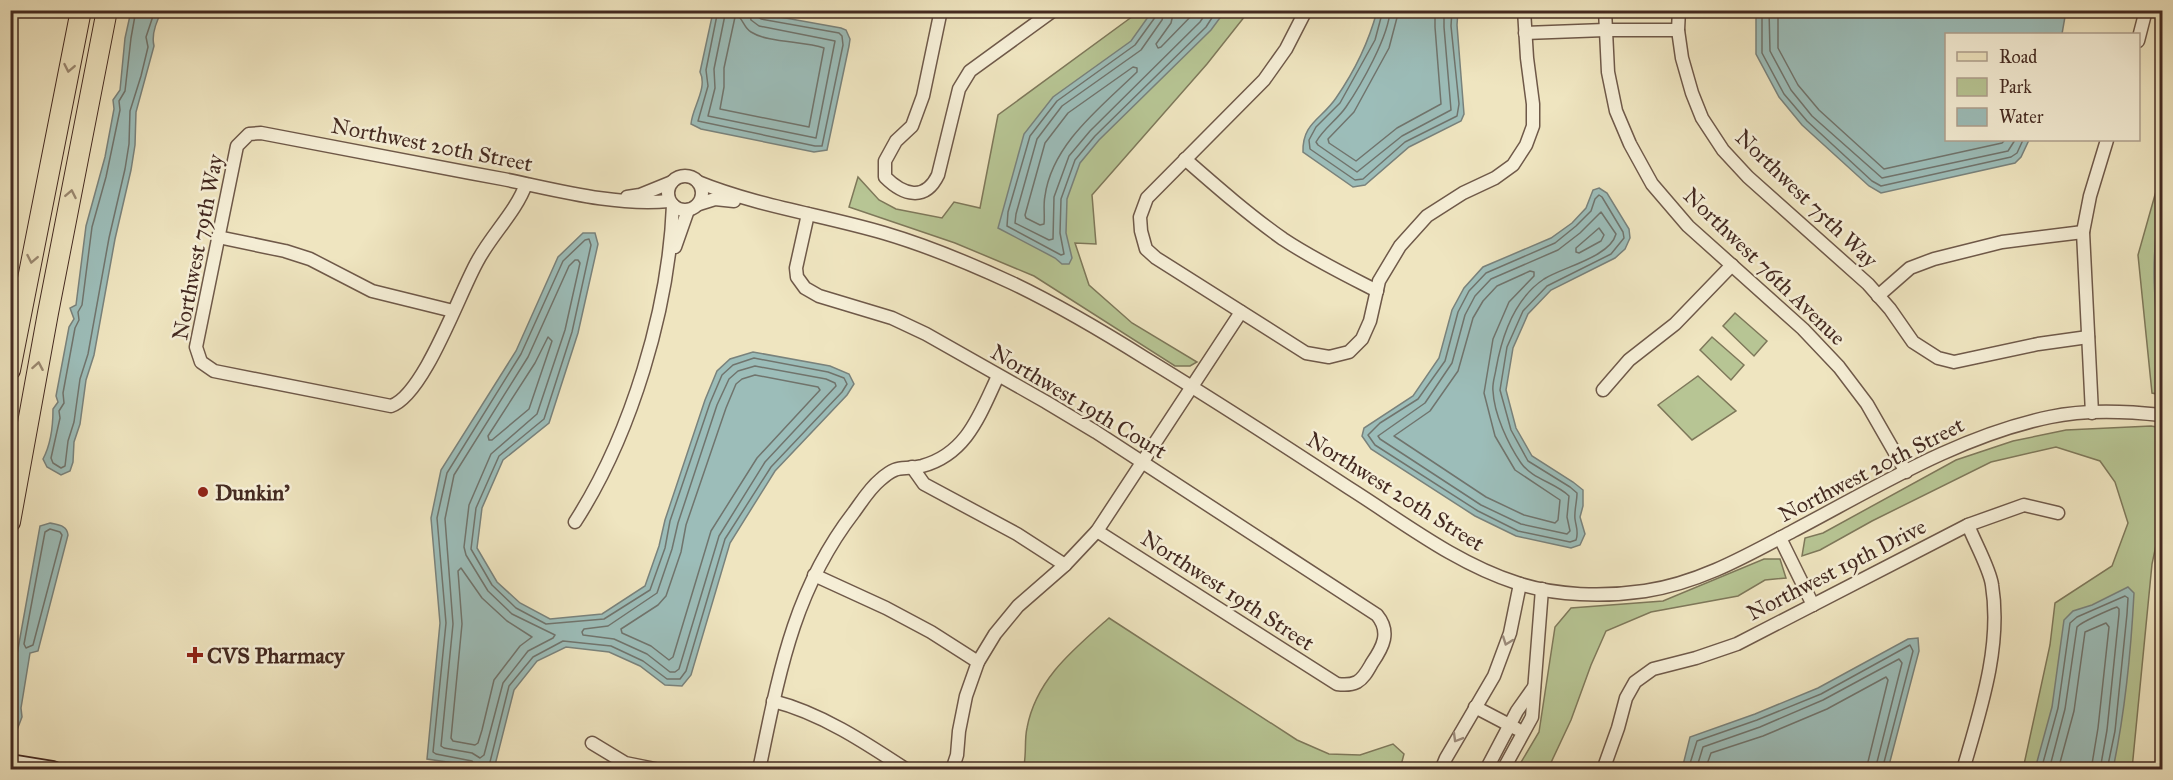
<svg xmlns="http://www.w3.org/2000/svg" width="2173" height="780" viewBox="0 0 2173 780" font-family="'IM FELL Great Primer',serif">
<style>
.green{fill:#b7c594;stroke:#7e785a;stroke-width:1.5}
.water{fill:#9cbdb9;stroke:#79827c;stroke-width:1.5}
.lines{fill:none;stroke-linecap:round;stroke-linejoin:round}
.shore{stroke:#70746d;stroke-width:1.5}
.street-casing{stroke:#6f5949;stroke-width:15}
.secondary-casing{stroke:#442a21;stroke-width:20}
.primary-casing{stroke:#442a21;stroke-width:22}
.street{stroke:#f5eed6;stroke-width:12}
.secondary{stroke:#f5eed6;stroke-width:16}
.primary{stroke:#efe5c0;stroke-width:20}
.oneway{stroke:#9a8870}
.oneway2{stroke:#9c8c7c}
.poi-dot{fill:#8f2418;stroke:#f5eed6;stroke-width:2}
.labels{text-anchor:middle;stroke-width:5;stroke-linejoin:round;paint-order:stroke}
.street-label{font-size:22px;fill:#442a21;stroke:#f5eed6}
.poi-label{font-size:22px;font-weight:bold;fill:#442a21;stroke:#f5eed6;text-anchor:start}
</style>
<rect width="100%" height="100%" fill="#efe5c0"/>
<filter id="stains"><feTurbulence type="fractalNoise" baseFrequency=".00333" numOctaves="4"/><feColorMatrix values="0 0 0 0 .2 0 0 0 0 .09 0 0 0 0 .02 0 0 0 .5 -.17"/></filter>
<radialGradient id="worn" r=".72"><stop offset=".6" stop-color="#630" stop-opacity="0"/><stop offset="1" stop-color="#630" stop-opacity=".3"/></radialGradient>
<g class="green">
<path d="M1137,11H1249L1207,64L1092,195L1096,244L1075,243L1089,285L1132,323L1197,362L1190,366H1175L1034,276L955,243L849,207L858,177L879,200L896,209L942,218L954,202L980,208L998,115L1133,16Z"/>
<path d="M2162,170V395L2152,393L2138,255Z"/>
<path d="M1735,313L1767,341L1754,356L1723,326Z"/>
<path d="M1712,337L1744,365L1731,380L1700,350Z"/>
<path d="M1698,376L1736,411L1692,440L1658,405Z"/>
<path d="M2151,426L2162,428V517L2152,564L2132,769H2023L2050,645L2055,603L2112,566L2128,523L2115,482L2100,461L2056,447L1991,462L1872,521L1820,550L1802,556L1805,538L1823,533L1956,460L2013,441L2066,430Z"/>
<path d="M1764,559H1780L1786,578L1765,580L1738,596L1651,612L1606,631L1591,665L1571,720L1548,769H1517L1539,732L1555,627L1571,608L1663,601Z"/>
<path d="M1109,618L1297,740L1329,754L1360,755L1393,744L1404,754L1400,769H1023C1027,756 1024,741 1027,728C1036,679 1074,649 1109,618Z"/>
</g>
<g class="water">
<path d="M1153,10L1225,11L1211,30L1099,140L1080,163L1067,199L1066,233L1072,258L1069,264H1062L1055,258L998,228L1024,134L1053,97L1131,41Z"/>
<path d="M131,11H162C156,22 151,34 154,46L136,112L135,145L131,170L115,239L94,355L86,380L80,424L74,442L73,462L70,471L61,475L47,467L43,459C51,444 53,424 53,409L58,402L56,396L69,327L74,319L70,308L76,305L86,226L105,157L114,109L113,100L120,90L125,38Z"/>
<path d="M716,11H747L841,28L846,30L850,39L849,46L827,150L814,152L701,129L691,124C692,108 708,88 700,72L713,12Z"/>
<path d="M1377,11H1458L1457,25L1464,114L1461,121L1409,147L1365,185L1353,187L1303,152C1302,123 1322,119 1336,98C1354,72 1369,41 1377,11Z"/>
<path d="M1756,11L2065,10L2066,11L2062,34H1946V140H2029L2021,157L2015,163L1881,193L1869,186L1802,125L1779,97L1756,54Z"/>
<path d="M1599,188L1607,193L1629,229L1630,238L1625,249L1615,258L1551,290L1528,314L1513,348L1506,390L1516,428L1532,456L1573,482L1583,490V506L1580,517L1585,534L1580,545L1571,548L1516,536L1475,516L1371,449L1362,436L1364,428L1413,396L1439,358L1452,310L1464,288L1483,267L1551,238L1572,223L1586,208L1593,190Z"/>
<path d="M2162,200V363L2160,360C2155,306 2149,253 2162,200Z"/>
<path d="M583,233H595L598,244L578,333L549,423L503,460L482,508L477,548L497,582L520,603L550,619L602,614L645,586L659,546L665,520L705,400L717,371L730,359L753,352L830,366L849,374L854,384L847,395L775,471L730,543L691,675L682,686L665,685L640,666L609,652L566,647L537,661L514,690L494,769L427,759L440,623L431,518L441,470L516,351L558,257Z"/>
<path d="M50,523C58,525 67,525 68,535L38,651L30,653L21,708L22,717L15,735L11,734V680L13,677L40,526Z"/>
<path d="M2128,587L2134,593C2131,652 2125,712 2113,769H2035L2052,707L2064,620L2073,611L2092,605Z"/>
<path d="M1918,638L1919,651L1888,769H1682L1690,737L1755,714L1818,688L1908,639Z"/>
</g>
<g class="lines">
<g class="shore">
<path d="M136,10L131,38L125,91L119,101L120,110L106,177L92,227L82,305L78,312L79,320L75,328L63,393L64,403L59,411L60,418L51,458L53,463L61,468L65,466L68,441L74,422L80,379L88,354L109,238L125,169L129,144L130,111L141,76L148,47L146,37L155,10"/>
<path d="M718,10L706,70L708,86L698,121L815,146H822L843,45L842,36L839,33L761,19L757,16L756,10"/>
<path d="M726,10L714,69L715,88L708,116L816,138L835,41L759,26L751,20L749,10"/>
<path d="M1157,10L1156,16L1135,45L1057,101L1030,136L1008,212L1007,226L1061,255L1064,254L1060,233L1061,199L1075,160L1095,136L1206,27L1217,10"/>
<path d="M1165,10L1162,20L1141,50L1062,106L1037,139L1016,214L1015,223L1049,240L1053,239L1054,197L1069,156L1090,131L1200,22L1208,10"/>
<path d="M1174,10L1171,23L1156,44L1158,48L1161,47L1197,10"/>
<path d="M1383,10L1375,40L1340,103L1316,127L1309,140L1310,149L1355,180L1363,179L1405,142L1457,116L1459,104L1451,26L1452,10"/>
<path d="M1390,10C1389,36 1361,85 1346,107C1337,120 1324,128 1316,142L1318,145L1357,172L1402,136L1451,110L1444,27V10"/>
<path d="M1399,10L1389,48L1354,112L1328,139L1329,143L1356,161L1397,128L1441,104L1435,27V10"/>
<path d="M1762,10V53L1784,94L1807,121L1872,181L1881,186L2011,157L2017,153L2023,140"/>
<path d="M1769,10L1770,51L1791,90L1812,116L1882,178L2008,151L2015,140"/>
<path d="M1778,10V48L1798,85L1819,110L1884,169L2002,143L2005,140"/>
<path d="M737,15C743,19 744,28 751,32C768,43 804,41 824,48L809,127L720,109L724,87V68L735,17Z"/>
<path d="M1133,67L1137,68V72C1101,107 1052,144 1045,196C1043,205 1045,215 1044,224L1040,225L1026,218L1025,215L1045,143L1068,113Z"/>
<path d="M1599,195L1602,197L1623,232L1624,238L1611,254L1547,286L1523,311L1507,347L1500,390L1511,430L1528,461L1570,487L1577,493C1577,502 1574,511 1575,519C1576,527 1579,532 1576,540L1570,542L1518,531L1478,511L1375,445L1368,435L1380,423L1418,399L1445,361L1458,312L1469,291L1486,273L1555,243L1576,226L1591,211L1595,199Z"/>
<path d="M1601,212L1616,234C1610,257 1563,267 1544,279C1514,299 1502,335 1496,369C1495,376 1492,384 1493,391C1494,414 1508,444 1521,463C1532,479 1556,483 1569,496L1567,517L1570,531L1567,534L1521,524L1481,505L1380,439L1378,436L1425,403L1452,363L1465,315L1475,296L1491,279L1558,250L1580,233Z"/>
<path d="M2162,224L2159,281L2162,318"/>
<path d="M1599,228L1604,235L1601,241L1579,253L1576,252V248Z"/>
<path d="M575,260H578L580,263L565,330L537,414L491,454L469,505L464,547L466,555L488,591L512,614L555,635L553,638L528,651L503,683L484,755L480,758L472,753L444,748L441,746L453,624L445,519L454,475L528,357L569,266Z"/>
<path d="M1530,271L1534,272V276L1509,302L1493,339L1484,393L1495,436L1515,470L1560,500L1558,520L1555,523L1524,515L1486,497L1394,436L1430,411L1458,371L1473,318L1483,301L1497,286Z"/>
<path d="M548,337L552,341L529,409L492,440H489L488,436L535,363Z"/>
<path d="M755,366L826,379L835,383L836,386L765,462L719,536L679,669L675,672H670L647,654L614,639L583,635L582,632L584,629L608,626L657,593L672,549L678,523L717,405L729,379L738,371Z"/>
<path d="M755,375L818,387L820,390L757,458L711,531L673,657L669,660L651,646L622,633L621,629L658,605L666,596L681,552L686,525L726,408L736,384L742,379Z"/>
<path d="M50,529L60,532L62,535L33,645L26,648L24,644L45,532Z"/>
<path d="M461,568L482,598L507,621L532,637L520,646L494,680L482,730L478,743L475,745L453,741L451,738L462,624L458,571Z"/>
<path d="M476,770L475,765L472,761L436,754L433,752L446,623L437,518L447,473L521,354L563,261L585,240L589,239L591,245L572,332L544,419L499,456L476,508L471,549L492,585L516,608L546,624L604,619L650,590L665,548L670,521L710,403L722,375L733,365L754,358L828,372L844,378L847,384L842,392L771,467L725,539L686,671L680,679H667L643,661L611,646L563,641L533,657L509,686L488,770"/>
<path d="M1688,770L1697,741L1757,720L1821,694L1910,645L1913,651L1882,770"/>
<path d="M1696,770L1703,747L1760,727L1823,700L1899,659L1902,663L1875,770"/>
<path d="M1705,770L1711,753L1763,736L1827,709L1886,677L1888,680L1866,770"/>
<path d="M2041,770L2058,708L2070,623L2077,617L2125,596L2128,598L2127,614L2115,731L2107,770"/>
<path d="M2049,770L2065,709L2077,627C2081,622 2109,610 2117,607L2119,609V614L2107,730L2100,770"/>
<path d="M2058,770L2074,711L2085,632L2106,623L2109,627L2098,728L2091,770"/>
</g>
<g class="street-casing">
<g id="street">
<path d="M941,10L923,96L912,126L896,141L885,161V177C903,195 925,202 938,175L959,89L970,71L1054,10"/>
<path d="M1306,10L1286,49L1264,80L1147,198L1140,217L1141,231L1146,249L1156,258L1306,353L1329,357L1349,352L1362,339L1370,321L1379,281L1400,246L1427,216L1463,193L1495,178L1513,165L1526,145L1533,126V104L1527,58L1524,10"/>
<path d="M1605,10L1608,72L1616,111L1630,144L1652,184L1688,226L1803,329L1839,367L1867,404L1906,472"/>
<path d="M1679,10L1678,30L1682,58L1692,93L1702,118L1723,150L1748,177L1868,284L1890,309L1913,342L1938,358L1954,362L2038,344L2088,337"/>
<path d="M1525,33L1605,30H1678"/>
<path d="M2138,41L2146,10"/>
<path d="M1185,159C1217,187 1249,215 1283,239C1313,259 1346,275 1377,291"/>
<circle cx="685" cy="193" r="17"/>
<path d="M698,182C757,206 823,215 884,233C928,246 971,264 1012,283C1058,305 1102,331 1145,358C1214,400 1282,444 1349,488C1403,522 1455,563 1517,583C1556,596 1604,597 1645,591C1699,583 1746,556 1793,531C1875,488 1958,436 2050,417C2086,409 2126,411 2162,415"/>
<path d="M526,184C516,212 491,235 477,262C459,294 424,395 391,406L214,371L201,362L196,347L237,146L249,134L261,133C341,148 422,164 503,179C557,190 614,206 669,201"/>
<path d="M627,197L640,195L672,182"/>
<path d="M699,204L715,199L734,201"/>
<path d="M808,214L796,268L797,277L805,288L819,296L892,318L926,334L1046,402L1096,432L1377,615C1391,632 1383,647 1372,663C1368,670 1364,678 1357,682C1351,685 1344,685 1337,684L1097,531"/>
<path d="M218,237L285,251L310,259L372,291L453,311"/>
<path d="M675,247L688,210"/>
<path d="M1878,296L1910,268L1934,259L2002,242L2083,232"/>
<path d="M1603,390L1629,360L1675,324L1732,265"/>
<path d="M2092,413L2083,232L2090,196L2107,140"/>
<path d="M912,467L924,484L1017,534L1065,565"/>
<path d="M575,522C631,435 669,309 673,205"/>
<path d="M1780,538L1813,605"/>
<path d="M814,575L886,608L931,632L978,662"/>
<path d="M773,701C821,713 866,743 907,770"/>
<path d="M1475,707L1517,729"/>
<path d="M592,743L625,763L660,770"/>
<path d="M759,770C779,674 793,591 854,512C862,501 870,488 880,480C899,463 901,471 922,466C967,454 980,414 998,376"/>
<path d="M952,770L957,755L959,731L966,696L978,662L995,634L1018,606L1065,565L1097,531L1241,312"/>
<path d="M1441,770L1446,758L1494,676L1510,633L1520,584"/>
<path d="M1486,770L1517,711L1534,687"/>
<path d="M1503,770L1532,717L1542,589"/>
<path d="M1603,770L1618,728L1626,698L1635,682L1653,669L1696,658L1737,644L1968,525L2024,505L2058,513"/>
<path d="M1963,770C1980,711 2002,647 1992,585C1990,569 1974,541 1968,525"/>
</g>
</g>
<g class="secondary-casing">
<path id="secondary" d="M10,763L53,770"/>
</g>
<g class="primary-casing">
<g id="primary">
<path d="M10,370L81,10"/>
<path d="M10,522L48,313L107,10"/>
</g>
</g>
<use href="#street" class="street"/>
<use href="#secondary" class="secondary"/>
<use href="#primary" class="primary"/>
</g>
<defs><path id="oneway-chevron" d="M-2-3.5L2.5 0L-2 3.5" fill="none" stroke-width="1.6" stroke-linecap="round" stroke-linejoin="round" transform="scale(1.5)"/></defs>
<g class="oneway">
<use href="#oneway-chevron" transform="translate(69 68) rotate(101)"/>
<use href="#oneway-chevron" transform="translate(71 194) rotate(-79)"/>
<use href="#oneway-chevron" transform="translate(32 259) rotate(101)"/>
<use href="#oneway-chevron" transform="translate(38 366) rotate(-80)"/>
</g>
<g class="oneway2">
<use href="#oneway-chevron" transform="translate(1507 641) rotate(110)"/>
<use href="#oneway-chevron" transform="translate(1457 738) rotate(120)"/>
</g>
<g class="poi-dot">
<circle cx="203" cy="492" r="6"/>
<path d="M192 646h6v6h6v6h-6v6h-6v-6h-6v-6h6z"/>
</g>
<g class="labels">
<g class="street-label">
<text transform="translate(432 144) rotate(11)" y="8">Northwest 20th Street</text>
<text transform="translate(1807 198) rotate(44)" y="8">Northwest 75th Way</text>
<text transform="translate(197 247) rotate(-79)" y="8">Northwest 79th Way</text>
<text transform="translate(1765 266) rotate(44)" y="8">Northwest 76th Avenue</text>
<text transform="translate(1079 401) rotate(31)" y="8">Northwest 19th Court</text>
<text transform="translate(1871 469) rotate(-27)" y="8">Northwest 20th Street</text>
<text transform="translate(1396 491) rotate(32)" y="8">Northwest 20th Street</text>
<text transform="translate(1836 569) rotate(-27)" y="8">Northwest 19th Drive</text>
<text transform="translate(1228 590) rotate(33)" y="8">Northwest 19th Street</text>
</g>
<g class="poi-label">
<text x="215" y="500">Dunkin'</text>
<text x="207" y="663">CVS Pharmacy</text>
</g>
</g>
<rect width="2173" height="780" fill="none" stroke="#efe5c0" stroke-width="36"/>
<rect x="12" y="12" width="2149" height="756" fill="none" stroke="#442a21" stroke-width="3"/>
<rect x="18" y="18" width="2137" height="744" fill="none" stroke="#442a21" stroke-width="1.5"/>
<rect x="1945" y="33" width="195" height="108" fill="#f5eed6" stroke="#aea08e" stroke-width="1.5"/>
<rect x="1957" y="52" width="30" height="9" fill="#efe5c0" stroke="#aea08e" stroke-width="1.5"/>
<text x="1999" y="63" font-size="18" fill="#442a21">Road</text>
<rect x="1957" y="78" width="30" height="18" fill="#b7c594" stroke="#aea08e" stroke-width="1.5"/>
<text x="1999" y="93" font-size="18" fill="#442a21">Park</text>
<rect x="1957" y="108" width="30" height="18" fill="#9cbdb9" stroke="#aea08e" stroke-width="1.5"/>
<text x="1999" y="123" font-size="18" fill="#442a21">Water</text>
<rect width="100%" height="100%" filter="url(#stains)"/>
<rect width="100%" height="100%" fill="url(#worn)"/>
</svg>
